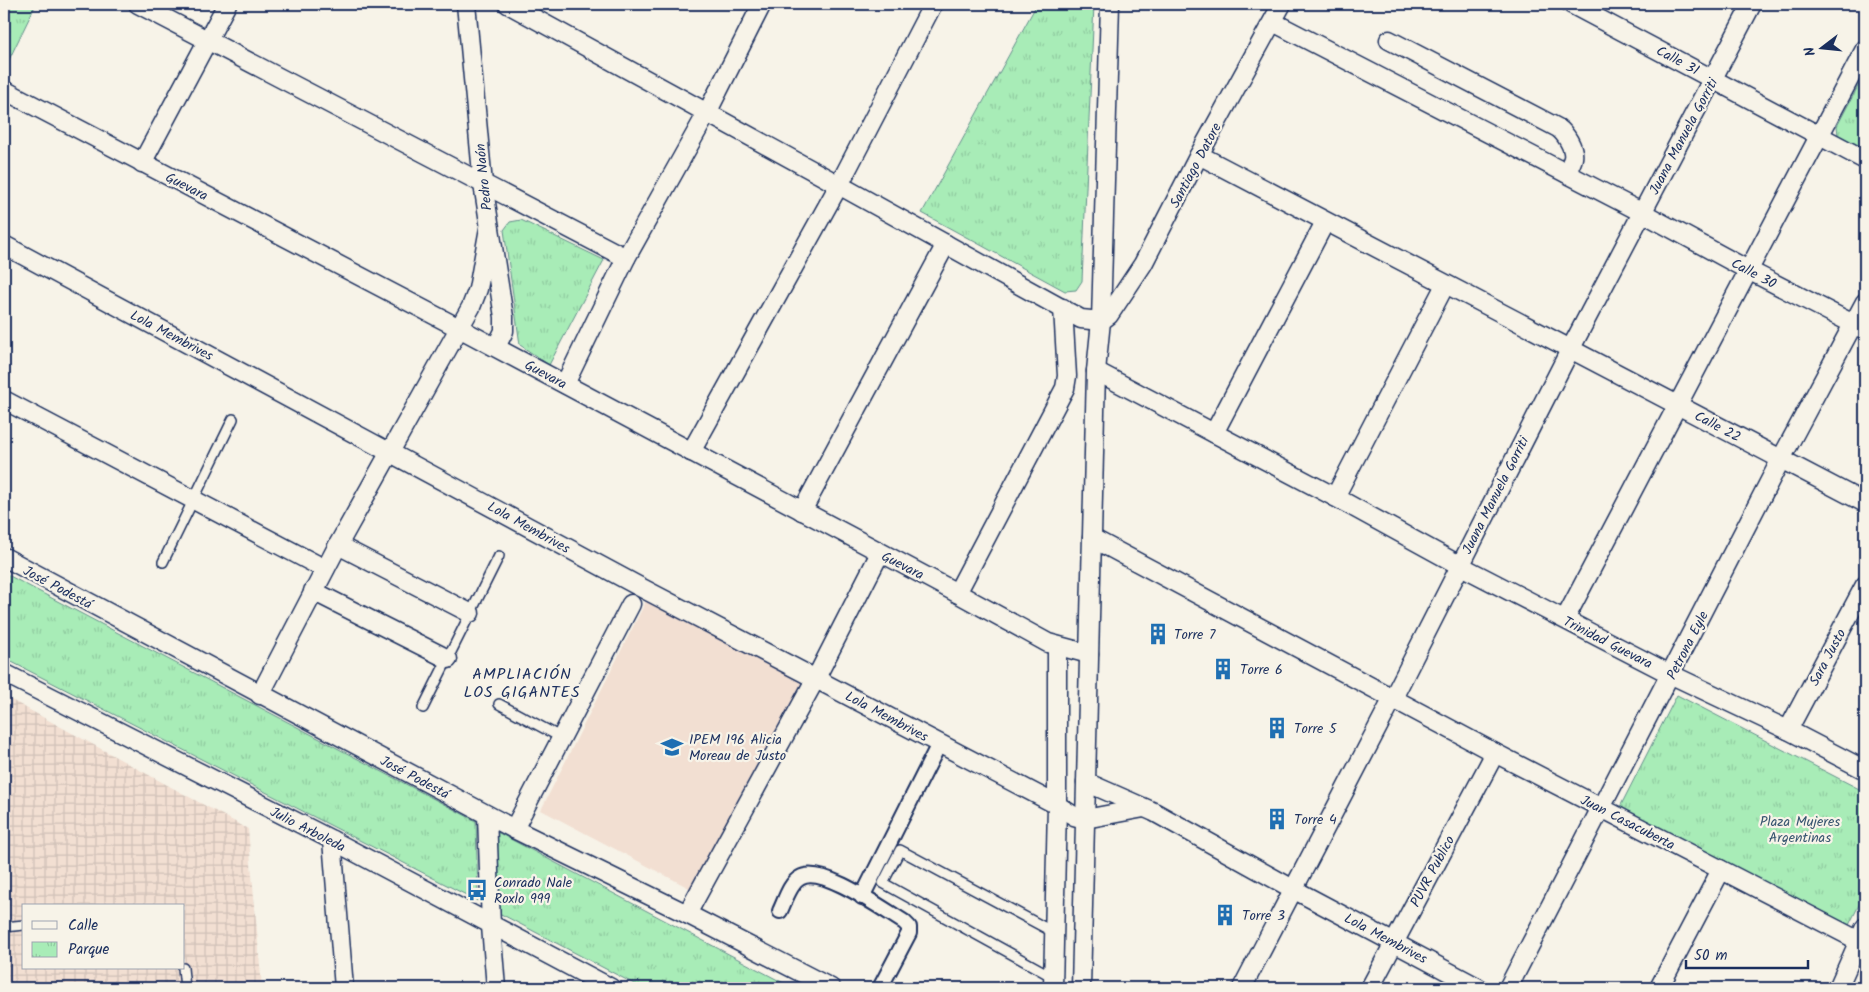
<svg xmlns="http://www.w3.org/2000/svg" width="1869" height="992" viewBox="0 0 1869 992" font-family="Kalam,sans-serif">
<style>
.built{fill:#f2dfd2}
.industrial{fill:url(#industrial-grid);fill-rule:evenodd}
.park{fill:url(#park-tufts);stroke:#628e8a}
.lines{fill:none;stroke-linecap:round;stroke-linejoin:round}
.service-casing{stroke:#1b2f5e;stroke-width:12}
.pedestrian-casing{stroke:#1b2f5e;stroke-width:18}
.minor-casing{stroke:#1b2f5e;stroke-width:21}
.service{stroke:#f7f3e8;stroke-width:9}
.pedestrian{stroke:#f7f3e8;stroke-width:14}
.minor{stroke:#f7f3e8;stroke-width:18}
.labels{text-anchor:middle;stroke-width:4.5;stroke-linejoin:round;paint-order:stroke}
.street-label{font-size:14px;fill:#1b2f5e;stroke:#f7f3e8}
.poi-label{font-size:14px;fill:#1b2f5e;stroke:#f7f3e8;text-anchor:start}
.park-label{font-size:14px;fill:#375570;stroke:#f7f3e8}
.quarter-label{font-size:16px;letter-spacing:1px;fill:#1b2f5e;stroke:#f7f3e8}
</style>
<defs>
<pattern id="industrial-grid" width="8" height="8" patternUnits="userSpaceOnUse" patternTransform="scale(1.25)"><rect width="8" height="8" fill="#f2dfd2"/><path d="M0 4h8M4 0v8" fill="none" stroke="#cfc0b7"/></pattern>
<pattern id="park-tufts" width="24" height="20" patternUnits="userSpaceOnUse" patternTransform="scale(1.25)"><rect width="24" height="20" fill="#a8ecb7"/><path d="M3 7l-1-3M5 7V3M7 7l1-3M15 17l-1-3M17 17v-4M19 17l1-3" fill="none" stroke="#90cba0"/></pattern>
</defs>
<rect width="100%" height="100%" fill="#f7f3e8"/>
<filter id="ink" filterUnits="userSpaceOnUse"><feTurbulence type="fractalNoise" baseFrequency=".02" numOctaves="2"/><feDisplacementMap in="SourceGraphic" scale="10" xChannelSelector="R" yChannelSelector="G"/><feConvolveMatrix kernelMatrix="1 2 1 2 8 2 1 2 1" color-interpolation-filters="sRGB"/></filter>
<g filter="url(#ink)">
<path class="built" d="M646,601L807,684L693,890L541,810Z"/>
<path class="industrial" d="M4,696L248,829L262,988H4V976L10,941L4,904ZM24,906H184V968H24Z"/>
<g class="park">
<path d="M4,4H36L4,70Z"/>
<path d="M1037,4H1094L1082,281L1076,290L1065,291L922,213Z"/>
<path d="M1865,73V149L1838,135L1837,126Z"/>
<path d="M521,220L604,260L549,365L520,345L504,230L510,222Z"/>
<path d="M4,573L476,821L478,901L4,658Z"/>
<path d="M1677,695L1865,792V893L1849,925L1620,807Z"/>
<path d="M497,832L793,988H642L499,913Z"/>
</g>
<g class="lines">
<g class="service-casing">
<g id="service">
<path d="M163,562L233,419"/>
<path d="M499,704L562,738"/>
<path d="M423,708L499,556"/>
<path d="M4,927L24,925"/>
<path d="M183,968L185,988"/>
<path d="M1053,977L883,883L900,850L1055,933"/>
</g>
</g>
<g class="pedestrian-casing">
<g id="pedestrian">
<path d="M862,897L939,744"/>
<path d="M780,911C785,901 790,883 800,878C821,864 884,910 904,922L909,927V933L880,988"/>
</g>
</g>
<g class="minor-casing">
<g id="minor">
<path d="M138,4L626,258"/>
<path d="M466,4L483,184L504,317V331L496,347"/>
<path d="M508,4L839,185L1081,319L1101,321"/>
<path d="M1571,4L1865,160"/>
<path d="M1273,22L1643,213L1748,270L1865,330"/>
<path d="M1389,40L1558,128C1565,133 1575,148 1573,158C1572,163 1568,169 1566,173"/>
<path d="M4,90L459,328L957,593L1048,643L1089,654"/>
<path d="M1199,155L1865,503"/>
<path d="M142,163L227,4"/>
<path d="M4,245L640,587L1057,805L1074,816L1085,819L1144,808"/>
<path d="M1101,321L1109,315L1143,264L1199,155L1282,4"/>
<path d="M1096,371L1335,497L1459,565L1672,675L1788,730L1865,770"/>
<path d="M565,384L626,258L707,113L762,4"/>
<path d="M4,400L325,569"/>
<path d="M1214,433L1325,222"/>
<path d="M691,452L839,185L933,4"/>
<path d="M1335,497L1445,285"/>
<path d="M802,511L946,244"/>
<path d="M1092,538L1495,753L1865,944"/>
<path d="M338,545L470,613"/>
<path d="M4,557L514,829L687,914L831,988"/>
<path d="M313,591L448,659"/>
<path d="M957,593L1065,388L1067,376L1063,308"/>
<path d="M1565,619L1865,49"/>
<path d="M4,673L332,840L611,988"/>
<path d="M260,695L338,545L471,307L478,289L489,228"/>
<path d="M1788,730L1865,585"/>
<path d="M1086,782L1154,812L1293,889L1479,988"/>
<path d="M487,815L491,926L496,988"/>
<path d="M514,829L631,604"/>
<path d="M332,840L344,988"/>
<path d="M687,914L816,678L880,553"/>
<path d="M1053,988L1057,805V646"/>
<path d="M1081,988L1096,371L1101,321L1110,4"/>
<path d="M1242,988L1393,698L1571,348L1752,4"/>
<path d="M1370,988L1495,753"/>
<path d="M1508,988L1781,459L1865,302"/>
<path d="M1659,988L1721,870"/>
<path d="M1838,988L1865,927"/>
</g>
</g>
<use href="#service" class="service"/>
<use href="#pedestrian" class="pedestrian"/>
<use href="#minor" class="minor"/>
</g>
</g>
<defs>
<g id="building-bare" transform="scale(1.725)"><path d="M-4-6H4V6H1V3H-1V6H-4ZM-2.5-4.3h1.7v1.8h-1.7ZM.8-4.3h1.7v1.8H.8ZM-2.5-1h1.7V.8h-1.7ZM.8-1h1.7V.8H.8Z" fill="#1f6fb2" stroke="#f7f3e8" stroke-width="2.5" paint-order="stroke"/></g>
<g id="school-bare" transform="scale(1.725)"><path d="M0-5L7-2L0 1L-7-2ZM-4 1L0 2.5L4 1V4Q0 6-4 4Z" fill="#1f6fb2" stroke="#f7f3e8" stroke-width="2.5" paint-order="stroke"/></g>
<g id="bus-bare" transform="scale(1.725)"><path d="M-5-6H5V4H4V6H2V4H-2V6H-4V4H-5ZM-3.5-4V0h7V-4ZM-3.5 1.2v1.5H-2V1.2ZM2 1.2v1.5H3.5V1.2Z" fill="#1f6fb2" stroke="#f7f3e8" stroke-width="2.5" paint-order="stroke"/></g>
</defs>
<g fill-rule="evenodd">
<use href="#building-bare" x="1158" y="634"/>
<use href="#building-bare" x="1223" y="669"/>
<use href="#building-bare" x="1277" y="728"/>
<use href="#school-bare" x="672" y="747"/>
<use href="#building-bare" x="1277" y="819"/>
<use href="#bus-bare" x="477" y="890"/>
<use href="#building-bare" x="1225" y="915"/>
</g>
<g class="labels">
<g class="street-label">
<text transform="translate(1678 60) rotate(28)" y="5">Calle 31</text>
<text transform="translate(1683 136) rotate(-62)" y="5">Juana Manuela Gorriti</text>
<text transform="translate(1195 165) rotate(-62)" y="5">Santiago Datore</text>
<text transform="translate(483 177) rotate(-96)" y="5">Pedro Naón</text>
<text transform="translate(187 186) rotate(27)" y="5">Guevara</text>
<text transform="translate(1754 273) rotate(28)" y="5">Calle 30</text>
<text transform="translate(172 335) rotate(28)" y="5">Lola Membrives</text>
<text transform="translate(546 374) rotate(28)" y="5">Guevara</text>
<text transform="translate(1718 426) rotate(28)" y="5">Calle 22</text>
<text transform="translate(1495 495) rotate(-63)" y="5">Juana Manuela Gorriti</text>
<text transform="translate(529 527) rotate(29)" y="5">Lola Membrives</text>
<text transform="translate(903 565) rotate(27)" y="5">Guevara</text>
<text transform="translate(58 587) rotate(28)" y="5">José Podestá</text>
<text transform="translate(1608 642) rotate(27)" y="5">Trinidad Guevara</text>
<text transform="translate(1687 645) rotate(-63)" y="5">Petrona Eyle</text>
<text transform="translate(1827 657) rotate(-62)" y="5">Sara Justo</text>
<text transform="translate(887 716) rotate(28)" y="5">Lola Membrives</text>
<text transform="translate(415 777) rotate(28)" y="5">José Podestá</text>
<text transform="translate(1628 822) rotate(27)" y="5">Juan Casacuberta</text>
<text transform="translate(308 829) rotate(27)" y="5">Julio Arboleda</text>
<text transform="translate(1432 871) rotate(-62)" y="5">PUVR Publico</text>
<text transform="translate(1386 938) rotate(28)" y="5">Lola Membrives</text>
</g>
<g class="poi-label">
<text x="1174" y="639">Torre 7</text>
<text x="1240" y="674">Torre 6</text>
<text x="1294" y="733">Torre 5</text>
<text x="689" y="744">IPEM 196 Alicia<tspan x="689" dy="16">Moreau de Justo</tspan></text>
<text x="1294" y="824">Torre 4</text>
<text x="494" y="887">Conrado Nale<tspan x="494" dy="16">Roxlo 999</tspan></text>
<text x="1242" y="920">Torre 3</text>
</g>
<g class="park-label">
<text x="1800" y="826">Plaza Mujeres<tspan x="1800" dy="16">Argentinas</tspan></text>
</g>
<g class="quarter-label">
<text x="522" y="679">AMPLIACIÓN<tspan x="522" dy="18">LOS GIGANTES</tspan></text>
</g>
</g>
<rect width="1869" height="992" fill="none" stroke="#f7f3e8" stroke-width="20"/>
<rect x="10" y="10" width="1849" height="972" fill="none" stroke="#1b2f5e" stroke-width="2" filter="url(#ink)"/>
<rect x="22" y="904" width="162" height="65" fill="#f7f3e8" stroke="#9fa5b1"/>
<rect x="32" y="921" width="25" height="8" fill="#f7f3e8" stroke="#9fa5b1"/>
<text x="68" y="930" font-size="15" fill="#1b2f5e">Calle</text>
<rect x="32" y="942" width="25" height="15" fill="url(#park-tufts)" stroke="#9fa5b1"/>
<text x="68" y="954" font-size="15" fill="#1b2f5e">Parque</text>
<g transform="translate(1822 48) rotate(254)" stroke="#f7f3e8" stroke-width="4" paint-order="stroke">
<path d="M0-4L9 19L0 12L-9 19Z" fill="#1b2f5e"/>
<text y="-8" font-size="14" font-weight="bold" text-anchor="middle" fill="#1b2f5e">N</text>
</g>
<path d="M1686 960v8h122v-8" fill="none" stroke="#1b2f5e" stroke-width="2.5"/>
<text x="1694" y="960" font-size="15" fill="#1b2f5e" stroke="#f7f3e8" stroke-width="4" paint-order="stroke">50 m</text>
</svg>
